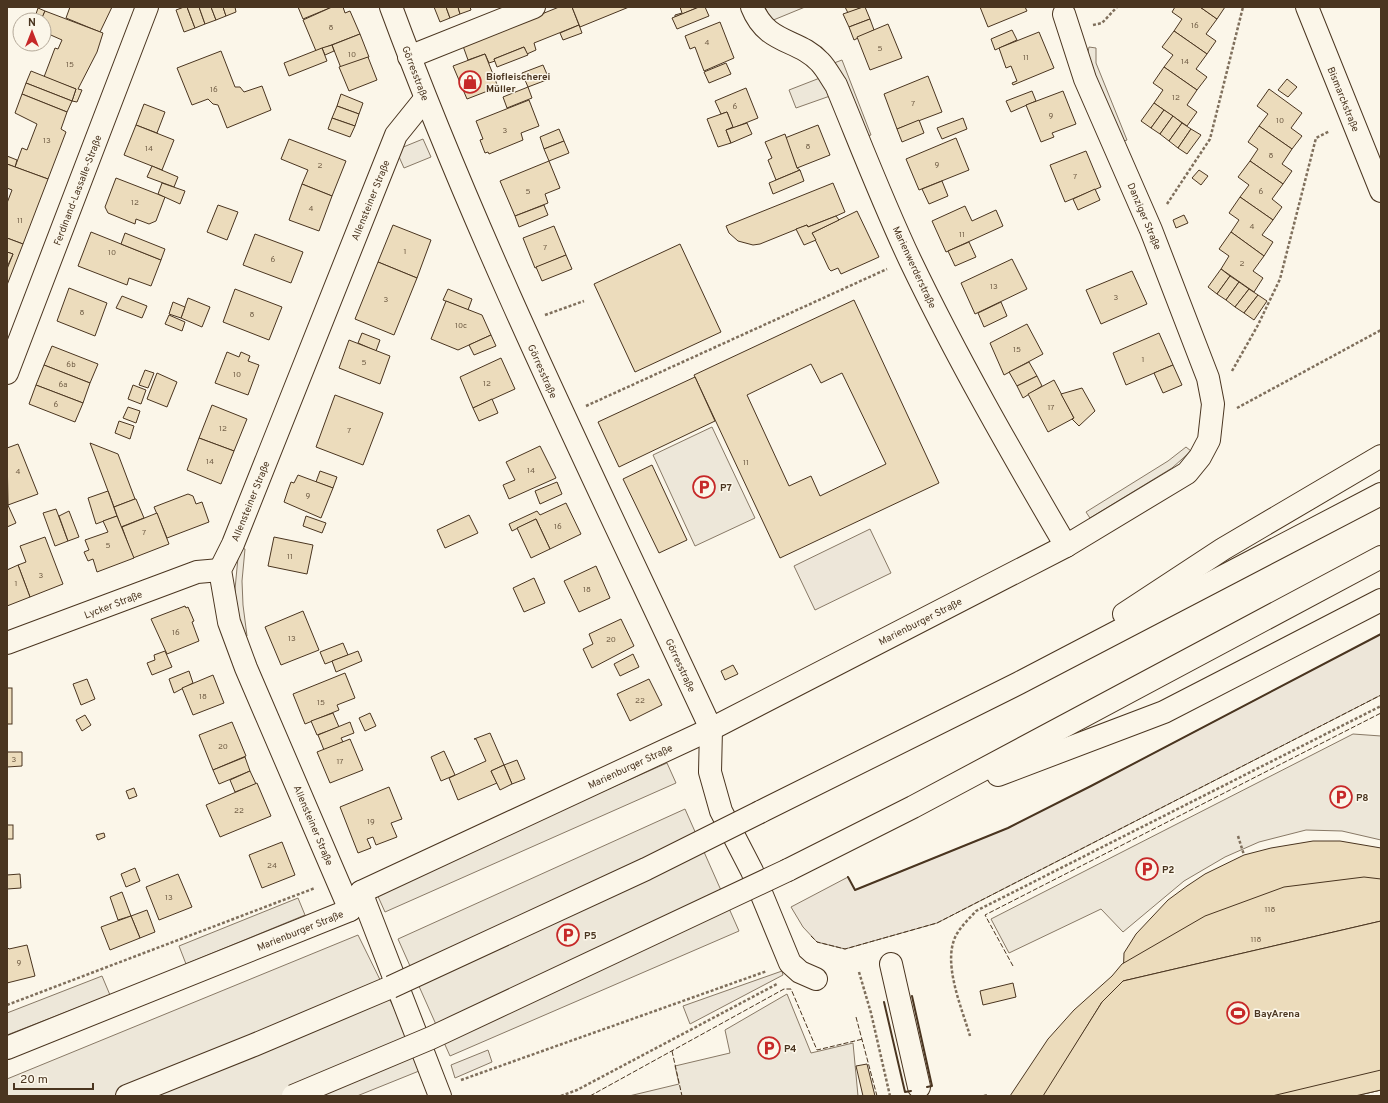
<svg xmlns="http://www.w3.org/2000/svg" width="1388" height="1103" viewBox="0 0 1388 1103" font-family="Overpass,sans-serif">
<style>
.green{fill:#ede6d9;stroke:#887966}
.parking{fill:#ede7d9;stroke:#887966}
.building{fill:#ecdcbc;stroke:#4a3520;fill-rule:evenodd}
.lines{fill:none;stroke-linecap:round;stroke-linejoin:round}
.minor-casing{stroke:#4a3520;stroke-width:24}
.major-casing{stroke:#4a3520;stroke-width:24}
.highway-casing{stroke:#4a3520;stroke-width:24}
.path{stroke:#7f6f5c;stroke-width:2.5;stroke-dasharray:3 2;stroke-linecap:butt}
.minor{stroke:#fbf6e9;stroke-width:22}
.major{stroke:#fbf6e9;stroke-width:22}
.highway{stroke:#fbf6e9;stroke-width:22}
.highway-bridge-casing{stroke:#4a3520;stroke-width:24;stroke-linecap:butt}
.highway-bridge{stroke:#fbf6e9;stroke-width:22}
.fence{stroke:#4a3520;stroke-width:1;stroke-dasharray:5 2;stroke-linecap:butt}
.wall{stroke:#4a3520;stroke-width:2}
.labels{text-anchor:middle;stroke-width:3;stroke-linejoin:round;paint-order:stroke}
.number-label{font-size:8px;fill:#725f47}
.street-label{font-size:10px;fill:#4a3520;stroke:#fbf6e9}
.poi-label{font-size:10px;font-weight:bold;fill:#4a3520;stroke:#fbf6e9;text-anchor:start}
</style>
<rect width="100%" height="100%" fill="#fbf6e9"/>
<g class="green">
<path d="M870,529L891,573L815,610L794,566Z"/>
<path d="M1381,634V695L937,923L845,949L817,942L803,927L791,907L848,877L855,890L1008,828L1091,786Z"/>
<path d="M782,971L783,975L690,1024L683,1006Z"/>
<path d="M488,1050L492,1062L455,1078L451,1065Z"/>
</g>
<g class="parking">
<path d="M765,7H805L771,21Z"/>
<path d="M1089,47L1096,48V63L1127,140L1119,143L1087,57Z"/>
<path d="M842,60L871,135L863,137L834,63Z"/>
<path d="M825,76L830,96L796,108L789,90Z"/>
<path d="M423,139L431,157L404,168L396,150Z"/>
<path d="M712,427L755,518L695,546L653,455Z"/>
<path d="M1186,447L1191,451L1172,468L1090,518L1086,512L1168,461Z"/>
<path d="M239,547L245,549L242,581L243,605L247,636L239,638L235,589Z"/>
<path d="M1353,734L1381,736V840L1342,831L1306,830L1259,842L1225,857L1184,881L1123,932L1101,909L1009,953L991,919Z"/>
<path d="M667,763L676,783L385,912L376,892Z"/>
<path d="M685,809L739,931L450,1056L398,939Z"/>
<path d="M298,898L305,915L186,964L179,946Z"/>
<path d="M358,935L424,1069L357,1096H7V1079Z"/>
<path d="M102,976L110,995L7,1035V1013Z"/>
<path d="M787,994L811,1053L853,1043L858,1096H629L679,1084L675,1066L730,1053L725,1030Z"/>
</g>
<g class="building">
<path d="M70,7H112L100,32L66,18Z"/>
<path d="M184,7H187L195,28L184,32L176,10Z"/>
<path d="M187,7H199L205,24L195,28Z"/>
<path d="M199,7H211L216,20L205,24Z"/>
<path d="M211,7H223L226,16L216,20Z"/>
<path d="M223,7H235L236,12L226,16Z"/>
<path d="M298,7H332L303,19Z"/>
<path d="M332,7H343L345,13L350,11L360,34L316,51L303,20Z"/>
<path d="M434,7H446L450,18L440,22Z"/>
<path d="M446,7H458L460,14L450,18Z"/>
<path d="M458,7H470L471,10L460,14Z"/>
<path d="M559,7H572L579,25L534,43L536,50L527,54L524,47L494,59L495,61L489,63L485,54L468,60L463,46Z"/>
<path d="M572,7H629L580,27Z"/>
<path d="M680,7H699L675,17V15L682,13Z"/>
<path d="M699,7H705L709,16L677,29L672,18Z"/>
<path d="M845,7H863L848,13Z"/>
<path d="M863,7H865L870,19L849,27L843,14Z"/>
<path d="M980,7H1025L1027,11L988,27Z"/>
<path d="M1175,7H1200L1217,19L1206,34L1216,41L1207,54L1174,31L1182,19L1172,12Z"/>
<path d="M1200,7H1225L1217,19Z"/>
<path d="M38,8L45,11L41,20H34Z"/>
<path d="M45,11L103,33L97,52L78,89L82,90L77,102L72,101L76,89L44,77L55,48L58,49L62,40L44,32V20H41Z"/>
<path d="M870,19L874,30L854,40L849,27Z"/>
<path d="M720,22L734,58L704,71L695,47L690,49L685,36Z"/>
<path d="M888,24L902,58L870,70L857,37Z"/>
<path d="M579,25L582,33L563,40L560,33Z"/>
<path d="M1012,30L1017,40L995,50L991,39Z"/>
<path d="M1174,31L1207,54L1196,69L1207,77L1197,90L1164,67L1173,55L1162,47Z"/>
<path d="M1039,32L1054,68L1013,85L1012,83L1017,81L1011,66L1006,68L999,48Z"/>
<path d="M360,34L369,57L341,68L332,45Z"/>
<path d="M332,45L334,51L325,55L322,48Z"/>
<path d="M524,47L528,55L497,67L494,59Z"/>
<path d="M322,48L327,61L289,76L284,63Z"/>
<path d="M221,51L235,87H240L244,92L262,86L271,110L227,128L218,105L213,104L208,99L192,105L177,68Z"/>
<path d="M485,54L498,87L467,99L453,66Z"/>
<path d="M368,57L377,80L349,91L339,67Z"/>
<path d="M726,63L731,74L709,83L704,72Z"/>
<path d="M543,65L549,79L528,87L522,73Z"/>
<path d="M1164,67L1197,90L1187,105L1197,112L1187,126L1154,103L1163,90L1153,83Z"/>
<path d="M31,71L76,89L72,101L26,83Z"/>
<path d="M928,76L942,112L897,129L884,94Z"/>
<path d="M1287,79L1297,87L1288,97L1278,90Z"/>
<path d="M26,83L72,101L67,112L22,94Z"/>
<path d="M528,87L532,98L507,108L503,97Z"/>
<path d="M746,88L758,118L733,128L727,112L721,114L715,101Z"/>
<path d="M1269,89L1302,113L1291,128L1302,136L1292,149L1259,126L1268,114L1257,106Z"/>
<path d="M1032,91L1036,101L1011,112L1006,101Z"/>
<path d="M1063,91L1076,124L1052,133L1054,137L1041,142L1026,105Z"/>
<path d="M22,94L67,112L61,129L66,132L48,179L15,167L22,148L27,150L37,124L15,113Z"/>
<path d="M341,94L363,103L359,114L337,106Z"/>
<path d="M529,100L539,126L521,133L523,140L489,154L488,152L485,153L480,140L483,139L476,121Z"/>
<path d="M1154,103L1164,110L1151,128L1141,121Z"/>
<path d="M144,104L165,112L157,133L136,125Z"/>
<path d="M337,106L359,114L355,126L332,118Z"/>
<path d="M1164,110L1173,116L1160,134L1151,128Z"/>
<path d="M727,112L733,127L726,130L731,143L718,147L707,119Z"/>
<path d="M1173,116L1182,123L1169,141L1160,134Z"/>
<path d="M332,118L355,126L350,137L328,129Z"/>
<path d="M963,118L967,129L942,139L937,128Z"/>
<path d="M919,120L924,133L902,142L897,129Z"/>
<path d="M747,123L752,134L731,143L726,130Z"/>
<path d="M1182,123L1191,129L1178,148L1169,141Z"/>
<path d="M136,125L174,140L162,170L124,155Z"/>
<path d="M818,125L830,155L797,168L785,138Z"/>
<path d="M1259,126L1292,149L1282,164L1292,171L1283,184L1250,161L1258,149L1248,142Z"/>
<path d="M559,129L564,141L544,149L540,137Z"/>
<path d="M1191,129L1201,135L1187,154L1178,148Z"/>
<path d="M785,134L797,168L800,170L776,180L768,160L772,158L765,142Z"/>
<path d="M956,138L969,170L919,190L906,159Z"/>
<path d="M289,139L346,161L332,196L302,184L308,170L281,159Z"/>
<path d="M564,141L569,153L549,161L544,149Z"/>
<path d="M1086,151L1101,187L1065,202L1050,165Z"/>
<path d="M7,156L17,160L15,167L7,164Z"/>
<path d="M549,161L560,188L545,194L548,203L515,216L500,181Z"/>
<path d="M1250,161L1283,184L1272,199L1282,207L1273,220L1240,197L1249,185L1238,177Z"/>
<path d="M7,164L48,179L23,244L7,238V203L12,190L7,188Z"/>
<path d="M152,166L178,177L174,187L147,177Z"/>
<path d="M800,170L804,181L773,194L769,183Z"/>
<path d="M1199,170L1208,176L1201,185L1192,178Z"/>
<path d="M116,178L165,197L156,221L149,224L136,219L135,224L108,213L105,207Z"/>
<path d="M942,181L948,196L929,204L922,189Z"/>
<path d="M162,183L185,191L180,204L158,194Z"/>
<path d="M833,183L845,212L836,216L808,227L807,225L760,244L753,245L738,241L729,233L726,226Z"/>
<path d="M302,184L332,196L319,231L289,220Z"/>
<path d="M1095,189L1100,200L1078,210L1073,199Z"/>
<path d="M1240,197L1273,220L1262,235L1273,242L1264,256L1231,232L1239,220L1229,213Z"/>
<path d="M218,205L238,212L227,240L207,232Z"/>
<path d="M544,205L548,215L519,227L515,216Z"/>
<path d="M965,206L972,221L996,210L1003,226L946,252L932,221Z"/>
<path d="M857,211L879,257L841,274L838,268L831,271L829,269L812,233Z"/>
<path d="M1184,215L1188,223L1176,228L1173,220Z"/>
<path d="M836,216L839,220L812,233L816,240L804,245L796,229L807,225L808,227Z"/>
<path d="M393,225L431,240L417,278L378,262Z"/>
<path d="M554,226L566,255L535,268L523,238Z"/>
<path d="M91,232L161,260L151,286L129,278L127,285L78,266Z"/>
<path d="M1231,232L1264,256L1253,271L1263,278L1254,292L1221,269L1229,256L1219,249Z"/>
<path d="M125,233L165,249L161,260L121,244Z"/>
<path d="M255,234L303,252L291,283L243,265Z"/>
<path d="M7,238L23,244L7,285V269L13,254L7,252Z"/>
<path d="M969,242L976,257L955,266L948,251Z"/>
<path d="M680,244L721,332L635,372L594,284Z"/>
<path d="M7,252L13,254L8,265L7,264Z"/>
<path d="M566,255L572,269L542,281L536,267Z"/>
<path d="M1012,259L1027,289L975,314L961,283Z"/>
<path d="M378,262L417,278L394,335L355,319Z"/>
<path d="M1221,269L1230,276L1217,294L1208,287Z"/>
<path d="M1132,271L1147,304L1101,324L1086,290Z"/>
<path d="M1230,276L1239,282L1226,300L1217,294Z"/>
<path d="M1239,282L1249,289L1235,307L1226,300Z"/>
<path d="M69,288L107,303L95,336L57,321Z"/>
<path d="M235,289L282,307L269,340L223,322Z"/>
<path d="M448,289L472,299L468,310L443,300Z"/>
<path d="M1249,289L1258,295L1244,313L1235,307Z"/>
<path d="M1258,295L1267,301L1254,320L1244,313Z"/>
<path d="M122,296L147,306L142,318L116,308Z"/>
<path d="M188,298L210,307L202,327L181,318Z"/>
<path d="M854,300L939,483L780,558L694,375ZM811,364L821,383L842,373L886,464L820,496L811,476L789,486L747,395Z"/>
<path d="M446,301L482,315L491,335L458,350L431,339Z"/>
<path d="M173,302L185,307L181,318L169,314Z"/>
<path d="M1001,302L1007,316L984,327L978,313Z"/>
<path d="M169,315L185,322L182,331L165,324Z"/>
<path d="M1027,324L1043,354L1004,375L990,343Z"/>
<path d="M362,333L380,340L376,351L358,343Z"/>
<path d="M1159,333L1173,365L1126,385L1113,353Z"/>
<path d="M491,335L496,346L474,355L469,345Z"/>
<path d="M349,340L390,356L380,384L339,368Z"/>
<path d="M52,346L98,364L90,383L44,365Z"/>
<path d="M227,352L239,357L241,352L250,356L248,361L259,365L248,395L215,383Z"/>
<path d="M501,358L515,389L473,408L460,377Z"/>
<path d="M1029,362L1037,376L1017,386L1009,372Z"/>
<path d="M44,365L90,383L83,403L36,385Z"/>
<path d="M1173,365L1182,385L1163,393L1154,373Z"/>
<path d="M145,370L154,373L148,388L139,385Z"/>
<path d="M157,373L177,382L167,407L147,399Z"/>
<path d="M1037,376L1042,386L1023,398L1017,386Z"/>
<path d="M695,377L715,421L619,467L598,422Z"/>
<path d="M1054,380L1074,418L1048,432L1028,394Z"/>
<path d="M36,385L83,403L75,422L29,404Z"/>
<path d="M133,385L146,390L141,404L128,399Z"/>
<path d="M1082,388L1095,411L1079,426L1072,419L1074,418L1061,394Z"/>
<path d="M335,395L383,413L363,465L316,447Z"/>
<path d="M492,399L498,413L479,421L473,408Z"/>
<path d="M212,405L247,419L234,451L199,438Z"/>
<path d="M128,407L140,411L136,423L123,418Z"/>
<path d="M119,421L134,426L130,439L115,433Z"/>
<path d="M199,438L234,451L221,484L187,470Z"/>
<path d="M90,443L118,454L135,499L114,507Z"/>
<path d="M18,444L38,494L8,505L7,448Z"/>
<path d="M540,446L556,478L509,499L503,485L515,480L506,462Z"/>
<path d="M652,465L687,540L659,553L623,479Z"/>
<path d="M320,471L337,477L333,488L316,482Z"/>
<path d="M298,475L333,488L321,518L284,502L288,490L291,482L294,483Z"/>
<path d="M557,482L562,494L540,504L535,491Z"/>
<path d="M108,491L117,516L96,524L88,498Z"/>
<path d="M188,494L193,496L196,504L202,502L209,522L167,538L154,507Z"/>
<path d="M135,499H136L144,518L121,527L114,507Z"/>
<path d="M7,503L16,523L7,527Z"/>
<path d="M566,503L581,534L550,549L536,519L512,531L509,524L537,511L540,515Z"/>
<path d="M56,509L68,541L55,546L43,513Z"/>
<path d="M69,511L79,537L68,541L59,516Z"/>
<path d="M157,513L169,544L133,558L122,527Z"/>
<path d="M469,515L478,533L445,548L437,530Z"/>
<path d="M117,516L134,558L97,572L93,559L88,561L84,552L89,550L85,540L108,532L103,521Z"/>
<path d="M306,516L326,523L322,533L303,526Z"/>
<path d="M536,519L550,549L531,558L517,528Z"/>
<path d="M45,537L63,584L30,597L18,565L26,562L20,546Z"/>
<path d="M274,537L313,545L307,574L268,566Z"/>
<path d="M18,565L30,597L7,606V570Z"/>
<path d="M596,566L610,598L579,612L564,581Z"/>
<path d="M534,578L545,603L524,612L513,588Z"/>
<path d="M185,606L186,608L188,607L194,621L192,622L199,641L167,654L151,619Z"/>
<path d="M303,611L319,650L281,665L265,627Z"/>
<path d="M621,619L634,646L592,668L583,649L593,644L589,634Z"/>
<path d="M343,643L348,655L325,664L320,652Z"/>
<path d="M165,651L172,667L152,675L147,663L155,660L154,655Z"/>
<path d="M358,651L362,661L336,672L332,661Z"/>
<path d="M633,654L639,667L620,676L614,664Z"/>
<path d="M733,665L738,674L725,680L721,671Z"/>
<path d="M189,671L193,683L174,693L169,679Z"/>
<path d="M345,673L355,698L337,705L339,710L305,724L293,694Z"/>
<path d="M213,675L224,703L193,715L182,688Z"/>
<path d="M87,679L95,699L81,705L73,684Z"/>
<path d="M649,679L662,705L630,721L617,694Z"/>
<rect x="7" y="688" width="5" height="36"/>
<path d="M333,713L339,727L317,735L311,721Z"/>
<path d="M370,713L376,726L365,731L359,718Z"/>
<path d="M85,715L91,725L82,731L76,720Z"/>
<path d="M232,722L246,756L213,770L199,735Z"/>
<path d="M350,722L354,733L341,738L343,742L324,750L318,735Z"/>
<path d="M490,733L504,765L491,771L497,783L458,800L449,778L486,761L476,739H474Z"/>
<path d="M350,739L363,770L330,783L317,752Z"/>
<path d="M444,751L455,775L441,781L431,757Z"/>
<path d="M7,752H22V766L7,767Z"/>
<path d="M245,757L250,771L219,784L213,770Z"/>
<path d="M517,760L525,779L512,784L504,765Z"/>
<path d="M504,765L512,784L500,790L491,771Z"/>
<path d="M250,771L256,784L235,792L230,780Z"/>
<path d="M257,783L271,816L220,837L206,805Z"/>
<path d="M389,787L402,819L391,823L397,837L376,845L373,837L367,839L371,848L358,853L340,807Z"/>
<path d="M134,788L137,796L129,799L126,791Z"/>
<rect x="7" y="825" width="6" height="14"/>
<path d="M104,833L105,837L98,840L96,835Z"/>
<path d="M1313,841H1340L1381,848V921L1123,981L1124,953L1136,934L1168,900L1187,886L1205,874L1244,855L1271,848Z"/>
<path d="M282,842L295,875L262,888L249,855Z"/>
<path d="M135,868L140,881L126,887L121,874Z"/>
<path d="M20,874L21,888L7,889V875Z"/>
<path d="M178,874L192,907L159,920L146,887Z"/>
<path d="M1364,877L1381,879V1090L1355,1096H1010L1048,1039L1074,1010L1112,976L1122,964L1205,916L1284,887Z"/>
<path d="M122,892L131,916L118,920L110,897Z"/>
<path d="M147,910L155,932L140,938L131,916Z"/>
<path d="M131,916L140,938L110,950L101,927Z"/>
<path d="M1381,921V1090L1355,1096H1044L1102,1002L1123,981Z"/>
<path d="M1381,921V1070L1272,1096H1043L1102,1002L1123,981Z"/>
<path d="M27,945L35,976L7,983V947L9,949Z"/>
<path d="M1013,983L1016,997L983,1005L980,991Z"/>
<path d="M867,1064L875,1096H863L856,1066Z"/>
</g>
<g class="lines">
<g class="minor-casing">
<g id="minor">
<path d="M391,7C482,254 600,490 711,729L710,772L721,811L752,871L790,963L800,972L816,979"/>
<path d="M752,7C767,45 798,38 820,62C826,68 831,78 836,85C860,143 883,203 910,260C957,358 1011,452 1066,546"/>
<path d="M409,57L534,7"/>
<path d="M7,373L147,7"/>
<path d="M7,643L197,572L220,570"/>
<path d="M361,892L440,1096"/>
<path d="M350,910L246,668L229,622L220,570L233,544L396,135L425,99"/>
<path d="M891,964L919,1087"/>
<path d="M7,1048L350,910L361,892L711,729L1066,546L1187,473L1200,457L1209,440L1213,404L1208,378L1151,230L1085,79L1064,14"/>
</g>
</g>
<g class="major-casing">
<path id="major" d="M1307,7L1381,191"/>
</g>
<g class="highway-casing">
<g id="highway">
<path d="M1124,614L1223,549L1381,456"/>
<path d="M998,775L1164,712L1381,600"/>
<path d="M760,812L1019,683L1381,494"/>
<path d="M788,870L913,807L1381,557"/>
<path d="M127,1096L254,1045L391,987"/>
</g>
</g>
<g class="path">
<path d="M1093,25L1102,23L1117,7"/>
<path d="M1167,204L1210,139L1243,7"/>
<path d="M545,315L584,301"/>
<path d="M1232,371L1258,325L1280,279L1316,138L1330,131"/>
<path d="M586,406L887,269"/>
<path d="M1237,408L1381,330"/>
<path d="M1238,836L1244,855"/>
<path d="M859,972L871,1013L890,1096"/>
<path d="M7,1005L315,888"/>
<path d="M970,1036C962,1008 940,959 958,932C963,924 970,918 976,911L1381,706"/>
<path d="M461,1080L767,971"/>
<path d="M561,1096L577,1090L777,984"/>
<path d="M984,1096L988,1095"/>
</g>
<use href="#minor" class="minor"/>
<use href="#major" class="major"/>
<use href="#highway" class="highway"/>
<g class="highway-bridge-casing">
<g id="highway-bridge">
<path d="M391,987L646,869L760,812"/>
<path d="M293,1096L431,1038L788,870"/>
</g>
</g>
<use href="#highway-bridge" class="highway-bridge"/>
<g class="fence">
<path d="M811,936L817,942L845,949L937,923L1381,695"/>
<path d="M1013,966L985,915L1381,713"/>
<path d="M856,1017L877,1096"/>
<path d="M672,1051L682,1096"/>
<path d="M590,1096L784,989H791L817,1050L863,1039"/>
</g>
<g class="wall">
<path d="M848,877L855,890L1008,828L1091,786L1381,634"/>
<path d="M912,996L932,1086L927,1087"/>
<path d="M884,1002L905,1092L911,1091"/>
</g>
</g>
<defs>
<g id="shop-ring" transform="scale(1.15)"><circle r="9.5" fill="#fbf6e9" stroke="#c62828" stroke-width="1.5"/><path d="M-5-2.5h2.3a2.7 3.5 0 0 1 5.4 0H5L5.5 6h-11ZM-1.5-2.5h3a1.5 2.3 0 0 0-3 0Z" fill="#c62828"/></g>
<g id="parking-ring" transform="scale(1.15)"><circle r="9.5" fill="#fbf6e9" stroke="#c62828" stroke-width="1.5"/><path d="M-3.5-5.5H1a3.5 3.5 0 0 1 0 7H-1V5.5H-3.5ZM-1-3.4V-.6H.8a1.4 1.4 0 0 0 0-2.8Z" fill="#c62828"/></g>
<g id="stadium-ring" transform="scale(1.15)"><circle r="9.5" fill="#fbf6e9" stroke="#c62828" stroke-width="1.5"/><path d="M0-5a6.5 5 0 1 0 0 10a6.5 5 0 1 0 0-10ZM-3.5-1.8h7v3.6h-7Z" fill="#c62828"/></g>
</defs>
<g fill-rule="evenodd">
<use href="#shop-ring" x="470" y="82"/>
<use href="#parking-ring" x="704" y="487"/>
<use href="#parking-ring" x="1341" y="797"/>
<use href="#parking-ring" x="1147" y="869"/>
<use href="#parking-ring" x="568" y="935"/>
<use href="#stadium-ring" x="1238" y="1013"/>
<use href="#parking-ring" x="769" y="1048"/>
</g>
<g class="labels">
<g class="number-label">
<text x="1195" y="28">16</text>
<text x="331" y="30">8</text>
<text x="707" y="45">4</text>
<text x="880" y="51">5</text>
<text x="352" y="57">10</text>
<text x="1026" y="60">11</text>
<text x="1185" y="64">14</text>
<text x="70" y="67">15</text>
<text x="214" y="92">16</text>
<text x="1176" y="100">12</text>
<text x="913" y="106">7</text>
<text x="735" y="109">6</text>
<text x="1051" y="118">9</text>
<text x="1280" y="123">10</text>
<text x="505" y="133">3</text>
<text x="47" y="143">13</text>
<text x="808" y="149">8</text>
<text x="149" y="151">14</text>
<text x="1271" y="158">8</text>
<text x="937" y="167">9</text>
<text x="320" y="168">2</text>
<text x="1075" y="179">7</text>
<text x="528" y="194">5</text>
<text x="1261" y="194">6</text>
<text x="135" y="205">12</text>
<text x="311" y="211">4</text>
<text x="20" y="223">11</text>
<text x="1252" y="229">4</text>
<text x="962" y="237">11</text>
<text x="545" y="250">7</text>
<text x="405" y="254">1</text>
<text x="112" y="255">10</text>
<text x="273" y="262">6</text>
<text x="1242" y="266">2</text>
<text x="994" y="289">13</text>
<text x="1116" y="300">3</text>
<text x="386" y="302">3</text>
<text x="82" y="315">8</text>
<text x="252" y="317">8</text>
<text x="461" y="328">10c</text>
<text x="1017" y="352">15</text>
<text x="1143" y="362">1</text>
<text x="364" y="365">5</text>
<text x="71" y="367">6b</text>
<text x="237" y="377">10</text>
<text x="487" y="386">12</text>
<text x="63" y="387">6a</text>
<text x="56" y="407">6</text>
<text x="1051" y="410">17</text>
<text x="223" y="431">12</text>
<text x="349" y="433">7</text>
<text x="210" y="464">14</text>
<text x="746" y="465">11</text>
<text x="531" y="473">14</text>
<text x="18" y="474">4</text>
<text x="308" y="498">9</text>
<text x="558" y="529">16</text>
<text x="144" y="535">7</text>
<text x="108" y="548">5</text>
<text x="290" y="559">11</text>
<text x="41" y="578">3</text>
<text x="16" y="586">1</text>
<text x="587" y="592">18</text>
<text x="176" y="635">16</text>
<text x="292" y="641">13</text>
<text x="611" y="642">20</text>
<text x="203" y="699">18</text>
<text x="640" y="703">22</text>
<text x="321" y="705">15</text>
<text x="223" y="749">20</text>
<text x="14" y="762">3</text>
<text x="340" y="764">17</text>
<text x="239" y="813">22</text>
<text x="371" y="824">19</text>
<text x="272" y="868">24</text>
<text x="169" y="900">13</text>
<text x="1270" y="912">118</text>
<text x="1256" y="942">118</text>
<text x="19" y="965">9</text>
</g>
<g class="street-label">
<text transform="translate(416 73) rotate(69)" y="4">Görresstraße</text>
<text transform="translate(1344 99) rotate(68)" y="4">Bismarckstraße</text>
<text transform="translate(77 190) rotate(-69)" y="4">Ferdinand-Lassalle-Straße</text>
<text transform="translate(370 200) rotate(-68)" y="4">Allensteiner Straße</text>
<text transform="translate(1145 216) rotate(67)" y="4">Danziger Straße</text>
<text transform="translate(915 267) rotate(65)" y="4">Marienwerderstraße</text>
<text transform="translate(543 371) rotate(66)" y="4">Görresstraße</text>
<text transform="translate(250 501) rotate(-68)" y="4">Allensteiner Straße</text>
<text transform="translate(113 604) rotate(-21)" y="4">Lycker Straße</text>
<text transform="translate(920 621) rotate(-27)" y="4">Marienburger Straße</text>
<text transform="translate(681 665) rotate(65)" y="4">Görresstraße</text>
<text transform="translate(630 766) rotate(-25)" y="4">Marienburger Straße</text>
<text transform="translate(314 825) rotate(67)" y="4">Allensteiner Straße</text>
<text transform="translate(300 930) rotate(-22)" y="4">Marienburger Straße</text>
</g>
<g class="poi-label">
<text x="486" y="80">Biofleischerei<tspan x="486" dy="12">Müller</tspan></text>
<text x="720" y="491">P7</text>
<text x="1356" y="801">P8</text>
<text x="1162" y="873">P2</text>
<text x="584" y="939">P5</text>
<text x="1254" y="1017">BayArena</text>
<text x="784" y="1052">P4</text>
</g>
</g>
<rect width="1388" height="1103" fill="none" stroke="#4a3520" stroke-width="16"/>
<g transform="translate(32 32)"><circle r="19" fill="#fbf6e9" stroke="#b4a999"/>
<path d="M0-3L7 15L0 10L-7 15Z" fill="#c62828"/>
<text y="-6" font-size="11" font-weight="bold" text-anchor="middle" fill="#4a3520">N</text>
</g>
<path d="M14 1083v6h79v-6" fill="none" stroke="#4a3520" stroke-width="2"/>
<text x="20" y="1083" font-size="12" fill="#4a3520" stroke="#fbf6e9" stroke-width="3" paint-order="stroke">20 m</text>
</svg>
